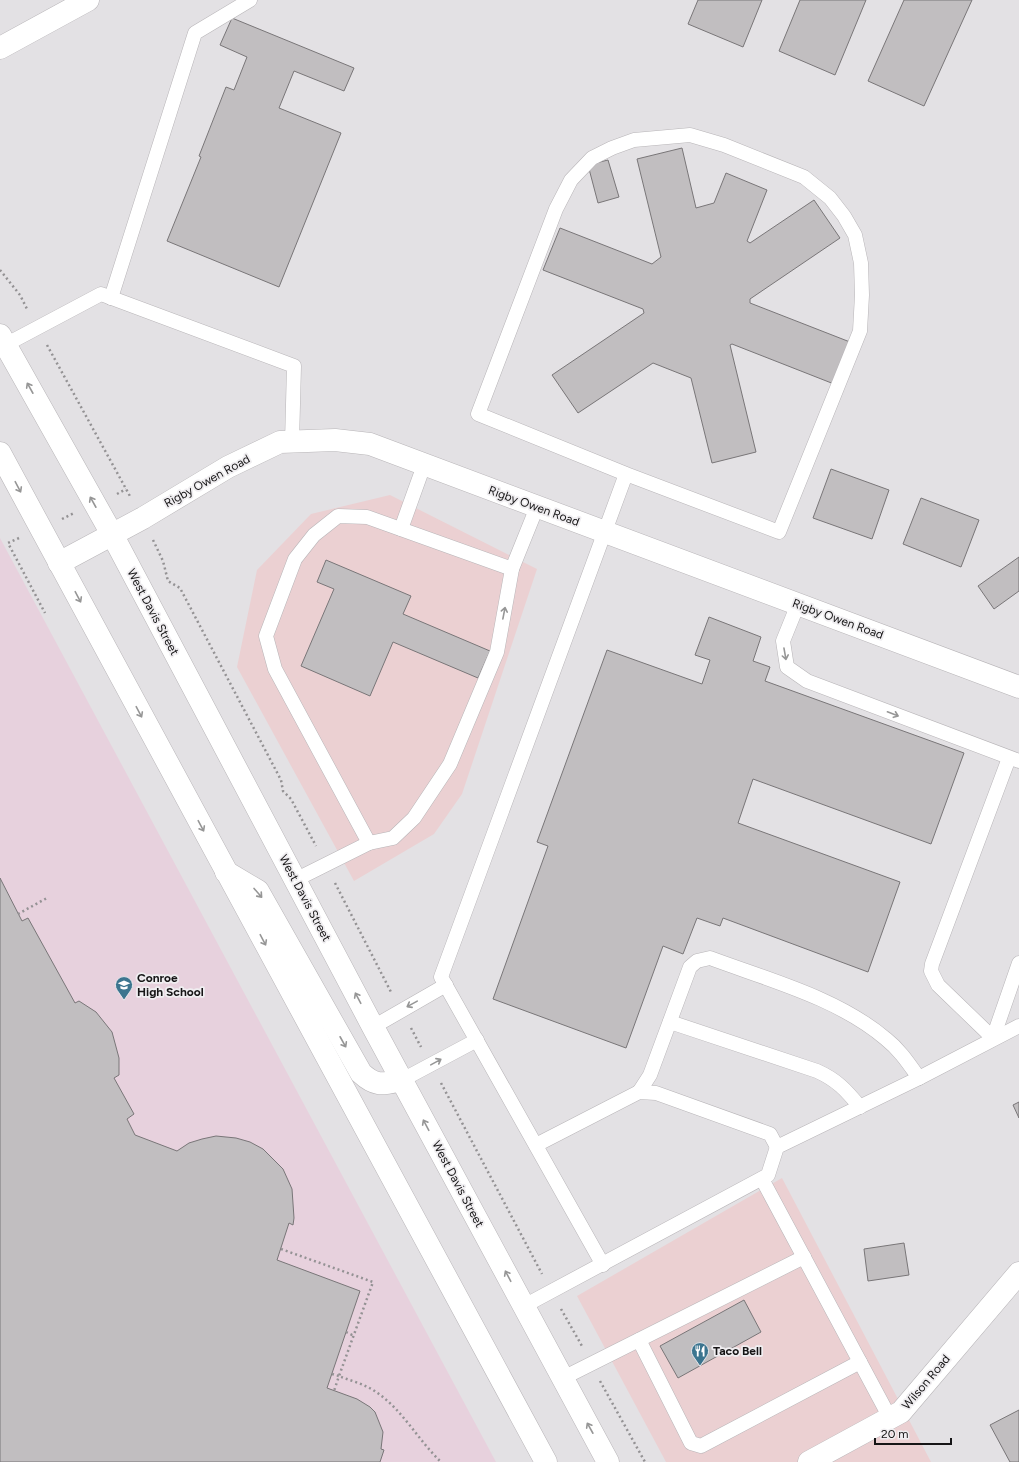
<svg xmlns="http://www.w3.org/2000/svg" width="1019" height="1462" viewBox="0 0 1019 1462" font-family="Figtree,sans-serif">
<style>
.commercial{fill:#ebd0d2}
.education{fill:#e7d1dd}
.building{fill:#c1bec0;stroke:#797678}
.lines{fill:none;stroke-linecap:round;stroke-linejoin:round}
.service-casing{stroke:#b8b5b8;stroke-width:15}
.minor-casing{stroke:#b8b5b8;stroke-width:23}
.primary-casing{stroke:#b8b5b8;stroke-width:23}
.path{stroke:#949294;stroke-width:2.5;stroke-dasharray:2 3;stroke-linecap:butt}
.service{stroke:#fff;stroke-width:14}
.minor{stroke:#fff;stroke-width:22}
.primary{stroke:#fff;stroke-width:22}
.oneway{stroke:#969696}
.labels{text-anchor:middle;stroke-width:3.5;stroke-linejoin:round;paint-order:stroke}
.street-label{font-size:12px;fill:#161516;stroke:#f0eef1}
.poi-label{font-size:12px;font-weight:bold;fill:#161516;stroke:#f0eef1;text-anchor:start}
</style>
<rect width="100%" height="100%" fill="#e3e1e4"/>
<g class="commercial">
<path d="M390,495L537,569L462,794L434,834L354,881L237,667L257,570L311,514Z"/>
<path d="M782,1178L931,1462H666L577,1296Z"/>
</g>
<path class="education" d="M0,538L496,1462H0Z"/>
<g class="building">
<path d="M698,0H762L743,47L688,24Z"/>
<path d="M800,0H866L835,75L779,51Z"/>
<path d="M904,0H972L924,106L868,81Z"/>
<path d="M232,18L354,68L344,91L294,71L279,108L341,133L279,287L167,241L201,157L199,156L226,87L234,90L247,57L220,45Z"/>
<path d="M682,148L696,208L714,203L726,173L767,190L747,241L750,243L814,200L840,238L750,299V303L850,342L834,384L732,344L730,345L756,452L712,463L691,378L653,363L578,413L552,375L644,313L643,309L543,270L560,228L652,264L661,257L637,159Z"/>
<path d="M608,160L619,197L598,203L588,165Z"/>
<path d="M831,469L889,490L872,539L813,518Z"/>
<path d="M921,498L979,520L961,567L903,544Z"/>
<path d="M1019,557V591L994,609L978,586Z"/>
<path d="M326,560L411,596L403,614L490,651L478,678L393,642L370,696L301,666L334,589L317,582Z"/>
<path d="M709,617L761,637L753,661L770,667L765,681L964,753L931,844L753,779L738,823L900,882L868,972L723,918L720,926L697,918L683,954L663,946L626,1048L493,999L548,846L537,842L607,650L702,684L710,660L695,655Z"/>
<path d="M0,878L22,921L28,918L75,1003L79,1001L96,1012L112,1032L119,1058V1075L114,1078L134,1114L127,1119L135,1135L177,1151L189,1143L202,1139L216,1136L236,1138L250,1142L263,1149L283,1169L292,1189L294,1218L293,1225L289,1223L277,1260L360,1291L327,1388L357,1399L370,1407L375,1412L383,1432L381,1449L384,1450L380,1462H0Z"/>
<path d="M1019,1102V1118L1013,1105Z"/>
<path d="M904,1243L909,1275L868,1281L864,1249Z"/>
<path d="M744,1300L761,1332L678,1378L660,1346Z"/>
<path d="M1019,1410V1462H1010L990,1425Z"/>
</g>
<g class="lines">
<g class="service-casing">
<g id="service">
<path d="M111,298L195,33L250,0"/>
<path d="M5,345L101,294L294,366L292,442"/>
<path d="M401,529L424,465"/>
<path d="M798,604L783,641L787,667L807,681L1019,761"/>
<path d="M1009,758L932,964L931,971L938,985L993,1038L1019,963"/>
<path d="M369,843L393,838L414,818L450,764L497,652L512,569L537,507"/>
<path d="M295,880L369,843L275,669L266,636L295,559L314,535L338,516L367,517L512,569"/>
<path d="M670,1022L817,1071C837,1080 846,1090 860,1107"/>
<path d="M373,1027L446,985"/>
<path d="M402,1080L477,1040"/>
<path d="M639,1092L650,1075L690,967L697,961L710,958C769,980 838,998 886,1039C900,1050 909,1064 919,1078L1019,1026"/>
<path d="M536,1145L639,1092L656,1093L770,1134L777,1147"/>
<path d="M762,1179L890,1418"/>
<path d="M603,1265L441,977L626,474L779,532L860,331L862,295L861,263L855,235L844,216L830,198L804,177L724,145L690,135L634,140L612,148L592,158L571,180L556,209L478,414L626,474"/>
<path d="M524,1306L768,1175L777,1147L919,1078"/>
<path d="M639,1340L691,1443L701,1446L860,1362"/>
<path d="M563,1378L804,1257"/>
</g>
</g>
<g class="minor-casing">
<g id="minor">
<path d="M0,48L88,0"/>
<path d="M59,563L143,518L228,467L280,442L335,440L370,444L1019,687"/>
<path d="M809,1462L901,1412L1019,1273"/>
</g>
</g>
<g class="primary-casing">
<g id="primary">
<path d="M0,335L113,536L373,1027L608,1462"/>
<path d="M0,453L546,1462"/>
<path d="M226,872L258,891L361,1073C376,1087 383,1084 402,1080"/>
</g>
</g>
<g class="path">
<path d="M0,270L20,295L28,311"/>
<path d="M47,345L131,498"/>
<path d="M117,494L126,489"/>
<path d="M62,519L74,513"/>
<path d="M19,538L8,543L45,613"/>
<path d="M153,540L163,561L168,581L180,588L281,780L283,791L291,799L316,846"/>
<path d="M335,883L392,994"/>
<path d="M18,914L47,898"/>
<path d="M411,1028L421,1047"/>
<path d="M441,1083L542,1274"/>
<path d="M281,1249L373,1282L339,1376C351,1381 365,1384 376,1392C402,1409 418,1440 441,1462"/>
<path d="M561,1309L582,1346"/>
<path d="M346,1332L354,1336"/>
<path d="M332,1374L339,1376L334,1391"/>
<path d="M600,1381L645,1462"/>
</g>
<use href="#service" class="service"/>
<use href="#minor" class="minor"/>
<use href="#primary" class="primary"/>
</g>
<defs><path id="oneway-shaft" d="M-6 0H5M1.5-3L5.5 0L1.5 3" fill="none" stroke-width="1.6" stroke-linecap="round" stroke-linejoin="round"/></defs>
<g class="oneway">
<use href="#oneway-shaft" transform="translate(30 388) rotate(-119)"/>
<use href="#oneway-shaft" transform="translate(18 487) rotate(62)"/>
<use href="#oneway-shaft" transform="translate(93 502) rotate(-119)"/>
<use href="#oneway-shaft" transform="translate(78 597) rotate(62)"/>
<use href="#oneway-shaft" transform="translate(504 613) rotate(-79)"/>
<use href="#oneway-shaft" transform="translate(785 654) rotate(80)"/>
<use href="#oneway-shaft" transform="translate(139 712) rotate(62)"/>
<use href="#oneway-shaft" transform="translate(893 714) rotate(21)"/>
<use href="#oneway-shaft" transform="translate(201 826) rotate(62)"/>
<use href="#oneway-shaft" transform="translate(258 893) rotate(49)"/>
<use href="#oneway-shaft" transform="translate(263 940) rotate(62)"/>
<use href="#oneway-shaft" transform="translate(358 998) rotate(-118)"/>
<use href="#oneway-shaft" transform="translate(412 1004) rotate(151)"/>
<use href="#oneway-shaft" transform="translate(343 1042) rotate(61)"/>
<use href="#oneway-shaft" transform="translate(436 1062) rotate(-29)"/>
<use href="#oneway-shaft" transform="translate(426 1125) rotate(-118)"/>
<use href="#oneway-shaft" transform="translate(508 1276) rotate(-118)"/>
<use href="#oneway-shaft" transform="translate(590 1428) rotate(-119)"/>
</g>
<defs>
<g id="school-pin" transform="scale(0.9)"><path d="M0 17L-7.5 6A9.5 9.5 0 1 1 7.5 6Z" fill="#3c758f" stroke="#f0eef1"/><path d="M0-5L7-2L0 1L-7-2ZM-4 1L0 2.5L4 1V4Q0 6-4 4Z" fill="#fff"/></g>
<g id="restaurant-pin" transform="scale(0.9)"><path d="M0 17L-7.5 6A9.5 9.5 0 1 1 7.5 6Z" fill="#3c758f" stroke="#f0eef1"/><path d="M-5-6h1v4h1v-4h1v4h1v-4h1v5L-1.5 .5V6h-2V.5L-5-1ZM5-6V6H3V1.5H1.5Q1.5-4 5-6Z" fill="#fff"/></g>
</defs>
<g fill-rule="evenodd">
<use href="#school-pin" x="124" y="985"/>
<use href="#restaurant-pin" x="700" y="1351"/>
</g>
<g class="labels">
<g class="street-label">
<text transform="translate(207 481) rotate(-29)" y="4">Rigby Owen Road</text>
<text transform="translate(534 506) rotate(20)" y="4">Rigby Owen Road</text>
<text transform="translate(153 612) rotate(62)" y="4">West Davis Street</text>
<text transform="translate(838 619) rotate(20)" y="4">Rigby Owen Road</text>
<text transform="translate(305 898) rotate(62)" y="4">West Davis Street</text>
<text transform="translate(458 1184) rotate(62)" y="4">West Davis Street</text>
<text transform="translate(926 1382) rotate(-50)" y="4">Wilson Road</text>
</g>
<g class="poi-label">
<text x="137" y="982">Conroe<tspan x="137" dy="14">High School</tspan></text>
<text x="713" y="1355">Taco Bell</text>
</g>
</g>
<path d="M875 1438v6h76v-6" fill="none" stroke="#161516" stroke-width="2"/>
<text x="881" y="1438" font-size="12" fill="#161516" stroke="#f0eef1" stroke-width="3" paint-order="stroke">20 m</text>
</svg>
